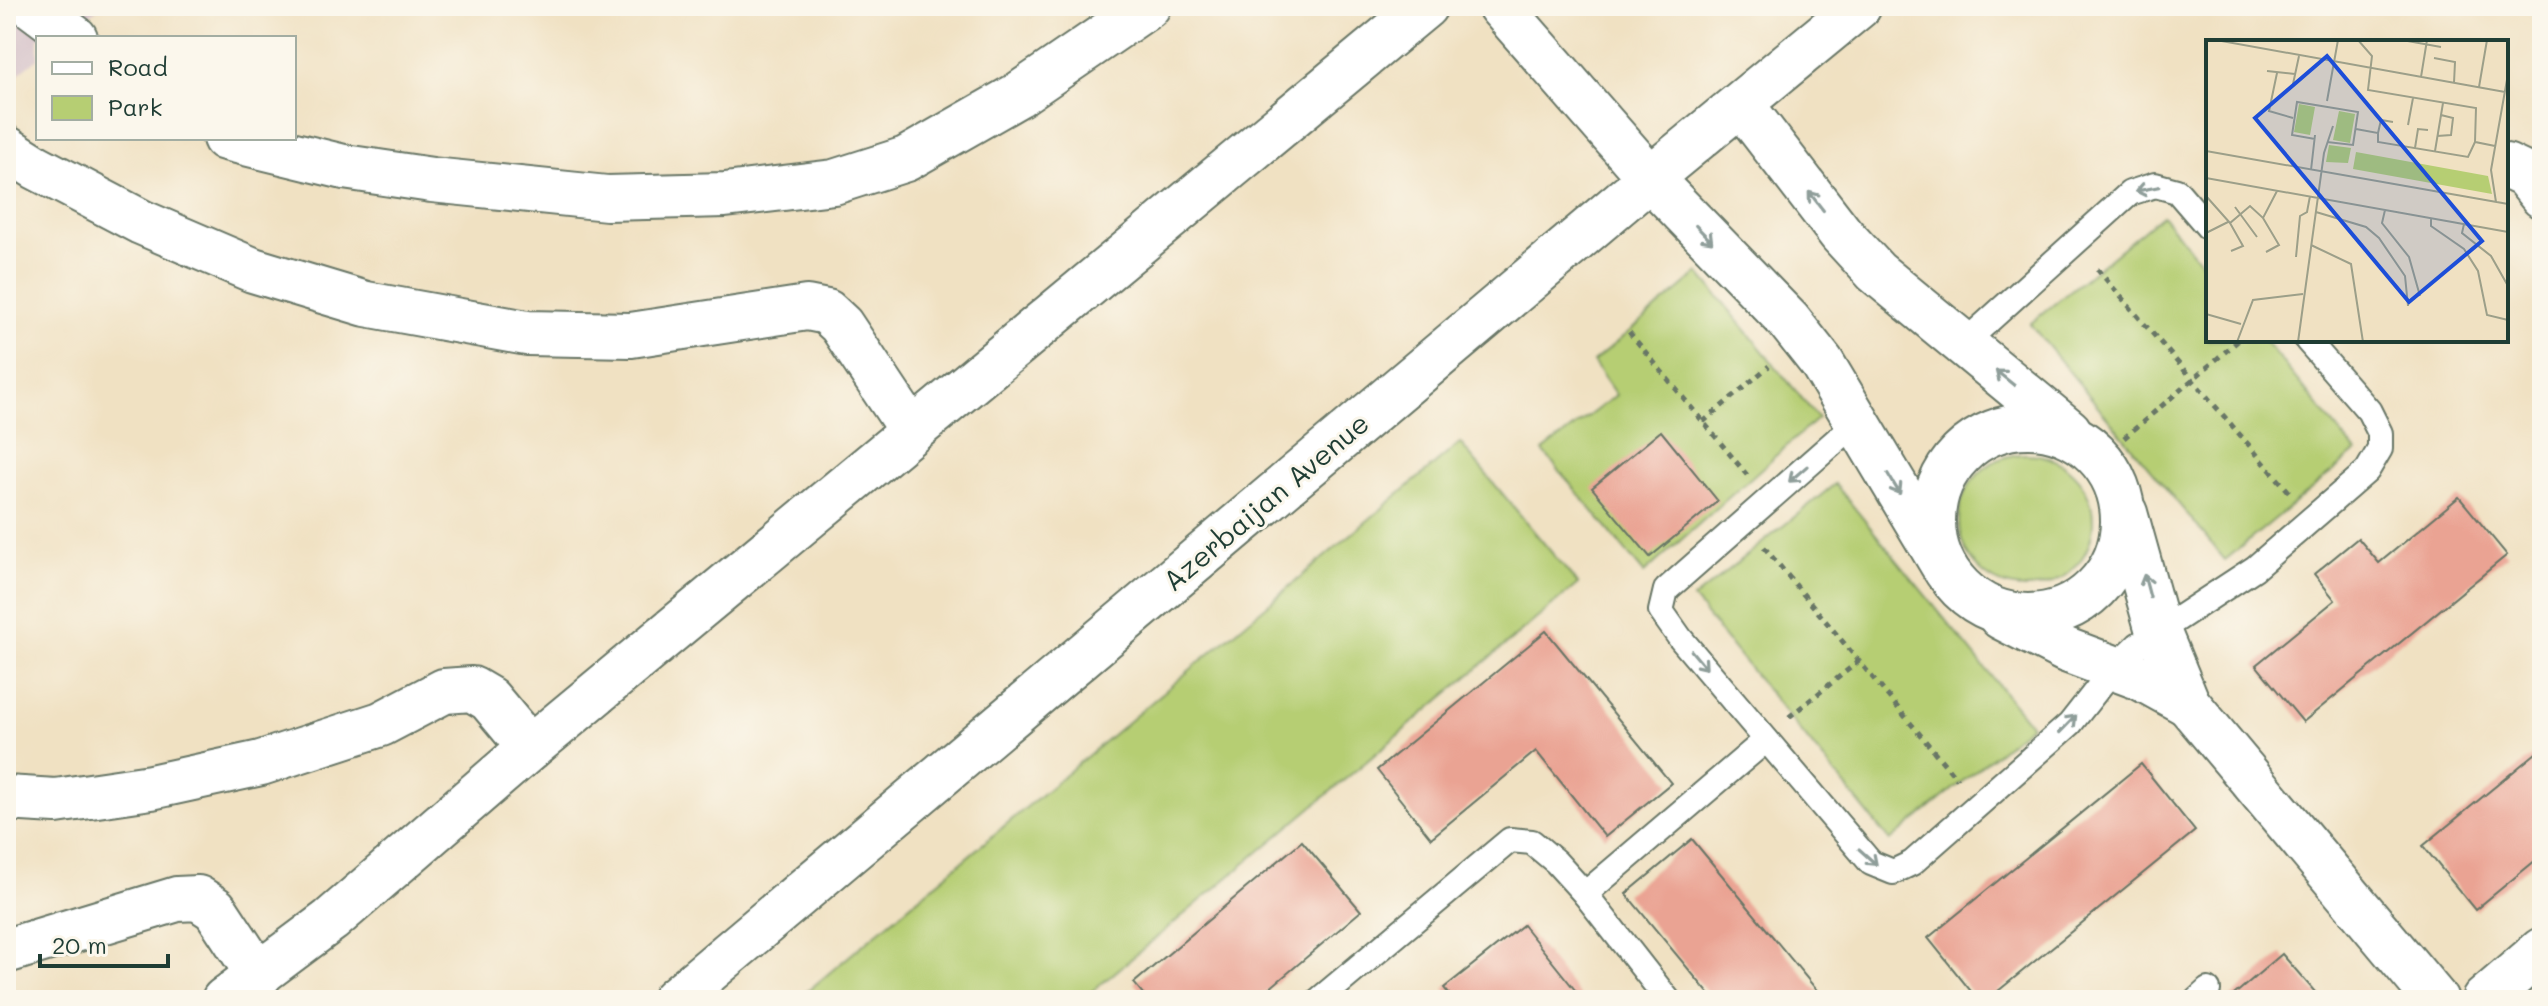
<svg xmlns="http://www.w3.org/2000/svg" width="2548" height="1006" viewBox="0 0 2548 1006" font-family="Mali,sans-serif">
<style>
.industrial{fill:#d2bdc6}
.green{fill:#b6ce73;stroke:#6a8654;stroke-width:2}
.building{fill:#eaa393}
.lines{fill:none;stroke-linecap:round;stroke-linejoin:round}
.service-casing{stroke:#687666;stroke-width:28}
.minor-casing{stroke:#687666;stroke-width:48}
.tertiary-casing{stroke:#687666;stroke-width:48}
.path{stroke:#687666;stroke-width:5;stroke-dasharray:6 6;stroke-linecap:butt}
.service{stroke:#fff;stroke-width:24}
.minor{stroke:#fff;stroke-width:44}
.tertiary{stroke:#fff;stroke-width:44}
.oneway{stroke:#8f9e9a}
.labels{text-anchor:middle;stroke-width:6;stroke-linejoin:round;paint-order:stroke}
.street-label{font-size:28px;fill:#1f3d34;stroke:#fbf7ec}
.inset-road{fill:none;stroke:#9c9f89;stroke-width:2}
.view{fill:#1d4ed8;fill-opacity:0.15;stroke:#1d4ed8;stroke-width:4}
.inset-edge{fill:none;stroke:#1f3d34;stroke-width:4}
</style>
<rect width="100%" height="100%" fill="#fbf7ec"/>
<filter id="ink" filterUnits="userSpaceOnUse"><feTurbulence type="fractalNoise" baseFrequency=".0125" numOctaves="2"/><feDisplacementMap in="SourceGraphic" scale="16" xChannelSelector="R" yChannelSelector="G"/><feConvolveMatrix kernelMatrix="1 2 1 2 8 2 1 2 1" color-interpolation-filters="sRGB"/></filter>
<filter id="wash" filterUnits="userSpaceOnUse"><feTurbulence type="fractalNoise" baseFrequency=".006" numOctaves="4" result="noise"/><feDisplacementMap in="SourceGraphic" scale="32" xChannelSelector="R" yChannelSelector="G"/><feGaussianBlur stdDeviation="1.8" result="paint"/><feColorMatrix in="noise" values="0 0 0 0 0 0 0 0 0 0 0 0 0 0 0 0 0 1.4 0 .05"/><feComposite in="paint" operator="in"/></filter>
<g filter="url(#wash)">
<rect width="100%" height="100%" fill="#f0e1c2"/>
<path class="industrial" d="M6,6H101L62,38H38V58L6,84Z"/>
<g class="green">
<path d="M2162,215L2208,271V340H2264L2356,452L2225,560L2030,324Z"/>
<path d="M1699,273L1818,418L1644,573L1543,451L1616,395L1593,362Z"/>
<path d="M1460,443L1578,584L1082,1000H797Z"/>
<circle cx="2026" cy="521" r="67"/>
<path d="M1835,484L2031,725L1890,841L1693,599Z"/>
</g>
<g id="blocks">
<g class="building">
<path d="M1661,431L1718,501L1650,557L1592,488Z"/>
<path d="M2459,497L2507,555L2303,722L2256,665L2335,600L2314,574L2358,538L2379,563Z"/>
<path d="M1546,631L1671,783L1605,837L1536,751L1431,838L1377,770Z"/>
<path d="M2542,748V855L2475,910L2423,846Z"/>
<path d="M2141,764L2195,831L1987,1000H1978L1928,938Z"/>
<path d="M1692,839L1825,1000H1714L1626,894Z"/>
<path d="M1302,841L1361,911L1256,1000H1148L1134,983Z"/>
<path d="M1523,925L1583,1000H1454L1444,988Z"/>
<path d="M2282,954L2322,1000H2228Z"/>
</g>
</g>
</g>
<g filter="url(#ink)">
<use href="#blocks" fill-opacity="0" stroke="#687666" stroke-width="2"/>
<g class="lines">
<g class="service-casing">
<g id="service">
<path d="M1963,344L2130,193L2155,185L2177,191L2208,227"/>
<path d="M1857,422L1666,590L1661,611L1680,638L1871,863L1893,872L1912,863L2070,724L2114,668L2138,645L2255,568L2367,471L2380,449V433L2369,411L2307,340"/>
<path d="M1585,894L1668,1000"/>
<path d="M1319,1000L1510,840L1532,842L1556,862L1585,894L1766,740"/>
<path d="M2197,1000L2208,990"/>
</g>
</g>
<g class="minor-casing">
<g id="minor">
<path d="M32,6L75,38"/>
<path d="M1500,6L1650,178L1788,320L1822,363L1947,572"/>
<path d="M1741,104L1841,234L1876,272L2069,431"/>
<path d="M225,138L344,167L432,180L607,198L725,195L834,182L906,159L1018,95L1148,6"/>
<path d="M6,148L36,167L141,222L253,270L366,304L527,333L631,335L807,308L827,312L841,325L911,430"/>
<path d="M2506,166L2525,175L2542,196"/>
<circle cx="2028" cy="521" r="95"/>
<path d="M2001,617L2066,650L2141,678L2188,704L2158,631L2125,513"/>
<path d="M2188,704L2436,1000"/>
<path d="M6,798L56,801L151,787L261,763L381,724L444,691L472,689L489,699L530,748"/>
<path d="M6,951L177,899L198,898L215,909L259,976"/>
<path d="M224,1000L331,920L530,748L1425,6"/>
<path d="M2484,1000L2542,950"/>
</g>
</g>
<g class="tertiary-casing">
<path id="tertiary" d="M674,1000L1650,178L1859,6"/>
</g>
<g class="path">
<path d="M2097,269L2291,494"/>
<path d="M1629,332L1747,475"/>
<path d="M1703,422L1769,366"/>
<path d="M2124,438L2239,340"/>
<path d="M1764,547L1957,779"/>
<path d="M1789,717L1859,661"/>
</g>
<use href="#service" class="service"/>
<use href="#minor" class="minor"/>
<use href="#tertiary" class="tertiary"/>
</g>
<defs><path id="oneway-shaft" d="M-6 0H5M1.5-3L5.5 0L1.5 3" fill="none" stroke-width="1.6" stroke-linecap="round" stroke-linejoin="round" transform="scale(2)"/></defs>
<g class="oneway">
<use href="#oneway-shaft" transform="translate(2147 189) rotate(169)"/>
<use href="#oneway-shaft" transform="translate(1816 201) rotate(-128)"/>
<use href="#oneway-shaft" transform="translate(1704 234) rotate(46)"/>
<use href="#oneway-shaft" transform="translate(2005 378) rotate(-141)"/>
<use href="#oneway-shaft" transform="translate(1798 474) rotate(139)"/>
<use href="#oneway-shaft" transform="translate(1894 484) rotate(59)"/>
<use href="#oneway-shaft" transform="translate(2147 586) rotate(-105)"/>
<use href="#oneway-shaft" transform="translate(1699 660) rotate(50)"/>
<use href="#oneway-shaft" transform="translate(2068 724) rotate(-46)"/>
<use href="#oneway-shaft" transform="translate(1868 857) rotate(42)"/>
</g>
</g>
<g class="labels">
<g class="street-label">
<text transform="translate(1266 502) rotate(-40)" y="10">Azerbaijan Avenue</text>
</g>
</g>
<g transform="translate(2206 40)">
<rect width="302" height="302" fill="#f0e1c2"/>
<path d="M93,64L109,67L104,95L88,92ZM133,71L149,74L144,103L127,100ZM123,105L145,108L142,123L120,122ZM150,112L282,136L286,154L147,129Z" fill="#b6ce73"/>
<path class="inset-road" d="M10,0L299,52M152,0L166,16L162,50L270,68L269,102M196,0L235,7M228,18L249,22L248,43M61,31L89,34M71,33L63,71L87,78M215,37L221,0M87,44L93,16M273,47L281,0M121,61L132,0M202,85L207,58M150,89L172,93V102L262,117L269,102L289,106M172,93L175,80L187,82M231,96L245,95L247,78L235,75M109,99L86,95L91,62L152,72L147,105L121,102M209,108L212,89L222,90M0,111L302,164M229,111L237,63M105,130L109,95M0,138L302,192M0,156L24,183L44,166L57,178L71,151M290,162L285,130L302,34M29,167L51,197M179,170L176,183L203,217L214,256M110,172L160,187L173,198L199,236L202,266M57,178L73,205L60,212M225,178V186L258,209L272,231L281,275L302,280M24,183L37,206L25,211M258,184L256,193L285,216L302,246M0,193L22,182M105,205L145,224L157,302M90,217L94,176L101,172L104,156M0,274L35,284M31,302L47,260L97,254M92,302L118,113L127,86"/>
<path class="view" d="M121,16L276,201L203,262L49,78Z"/>
<rect width="302" height="302" class="inset-edge"/>
</g>
<rect width="2548" height="1006" fill="none" stroke="#fbf7ec" stroke-width="32"/>
<rect x="36" y="36" width="260" height="104" fill="#fbf7ec" stroke="#a3ada2" stroke-width="2"/>
<rect x="52" y="62" width="40" height="12" fill="#ffffff" stroke="#a3ada2" stroke-width="2"/>
<text x="108" y="76" font-size="24" fill="#1f3d34">Road</text>
<rect x="52" y="96" width="40" height="24" fill="#b6ce73" stroke="#a3ada2" stroke-width="2"/>
<text x="108" y="116" font-size="24" fill="#1f3d34">Park</text>
<path d="M40 954v12h128v-12" fill="none" stroke="#1f3d34" stroke-width="4"/>
<text x="52" y="954" font-size="24" fill="#1f3d34" stroke="#fbf7ec" stroke-width="6" paint-order="stroke">20 m</text>
</svg>
